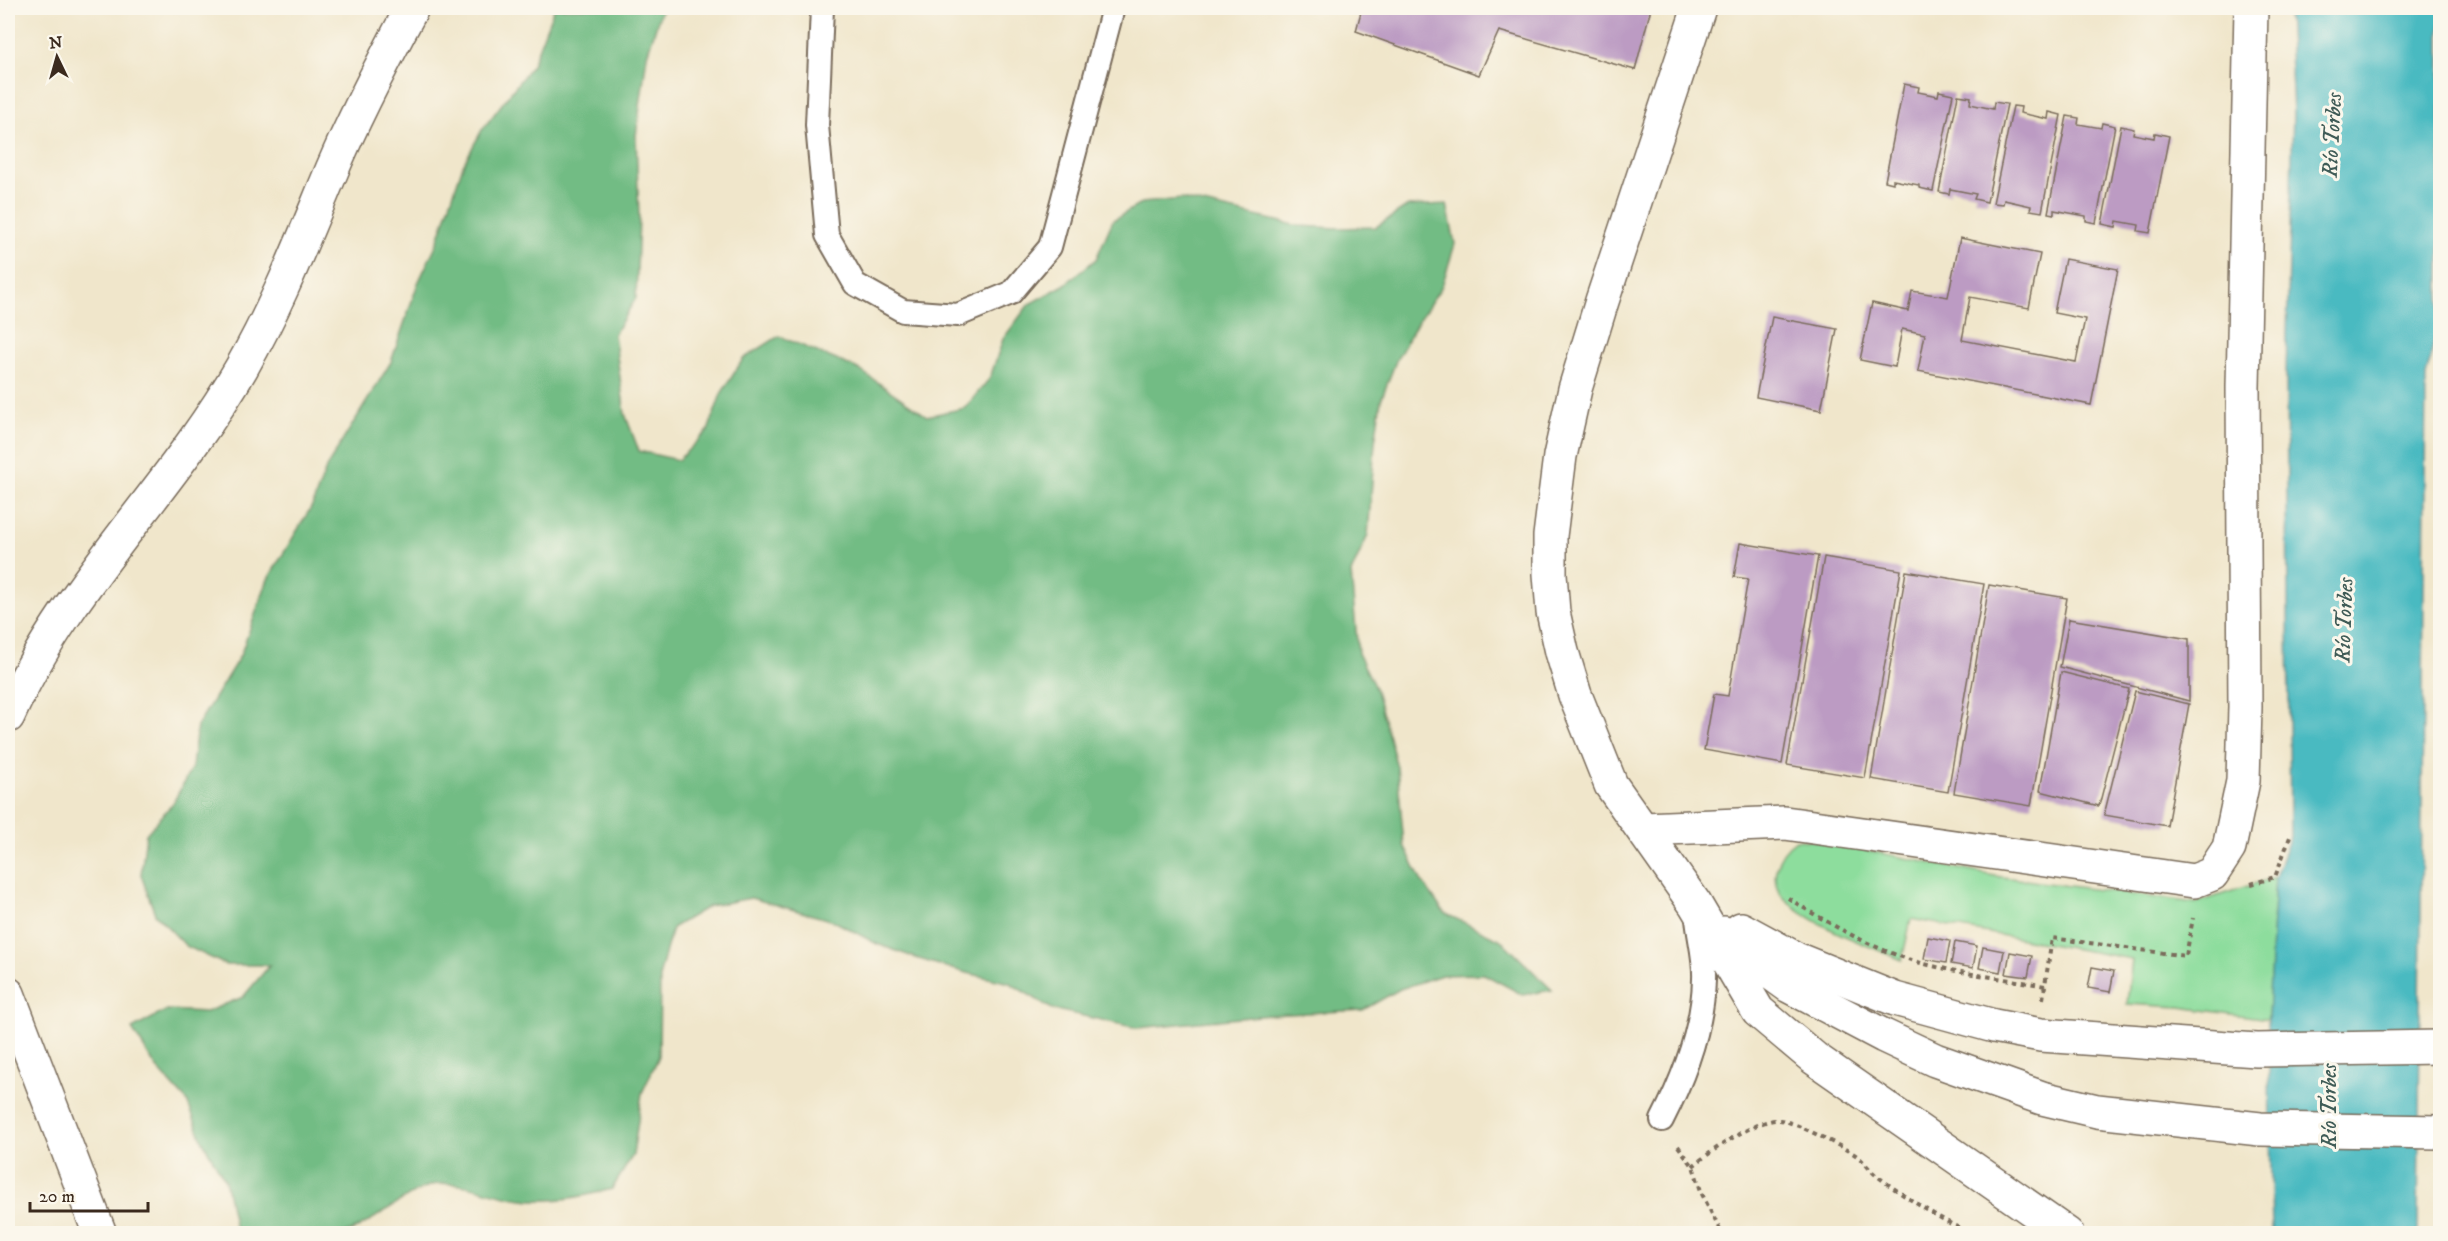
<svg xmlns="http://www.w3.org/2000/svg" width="2448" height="1241" viewBox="0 0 2448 1241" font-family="'IM FELL DW Pica',serif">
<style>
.green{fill:#8ddd9d;stroke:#64845e;stroke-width:1.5}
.forest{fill:#72bc84;stroke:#567351;stroke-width:1.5}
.water{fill:#4abac1;stroke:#427270;stroke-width:1.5}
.building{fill:#bc9bc3}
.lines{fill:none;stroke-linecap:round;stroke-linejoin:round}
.lane-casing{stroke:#7a6c5b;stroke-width:26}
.street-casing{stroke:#7a6c5b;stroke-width:36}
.highway-casing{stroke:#7a6c5b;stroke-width:36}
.path{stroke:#7a6c5b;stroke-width:4;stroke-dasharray:4.5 4.5;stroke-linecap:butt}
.lane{stroke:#fff;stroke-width:22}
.street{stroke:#fff;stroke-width:33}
.highway{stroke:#fff;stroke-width:33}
.labels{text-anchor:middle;stroke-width:6;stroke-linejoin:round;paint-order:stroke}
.water-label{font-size:22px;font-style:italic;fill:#405c57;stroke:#fbf7ec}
</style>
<rect width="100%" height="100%" fill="#fbf7ec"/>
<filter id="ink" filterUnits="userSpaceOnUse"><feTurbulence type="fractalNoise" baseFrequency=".0167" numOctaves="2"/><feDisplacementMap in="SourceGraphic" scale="12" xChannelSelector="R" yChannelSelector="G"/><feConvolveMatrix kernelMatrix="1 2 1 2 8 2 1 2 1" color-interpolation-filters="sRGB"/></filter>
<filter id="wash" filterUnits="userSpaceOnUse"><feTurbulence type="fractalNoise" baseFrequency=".008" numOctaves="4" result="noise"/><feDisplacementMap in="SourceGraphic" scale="24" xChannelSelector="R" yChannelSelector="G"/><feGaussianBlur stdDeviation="1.35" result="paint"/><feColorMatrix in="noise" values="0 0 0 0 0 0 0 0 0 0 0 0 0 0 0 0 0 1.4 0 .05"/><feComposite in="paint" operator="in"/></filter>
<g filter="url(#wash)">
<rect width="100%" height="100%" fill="#f0e6cb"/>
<path class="green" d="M1796,840L1821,841L1995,876L2196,903L2275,877L2268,1019L2180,1007L2127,1004L2132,959L1911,919L1902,960C1864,944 1817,928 1786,900C1766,882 1777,853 1796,840Z"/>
<path class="forest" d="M554,8H662L647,55L636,136L639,217L636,298L614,334L625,414L639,451L678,460L708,431L721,394L743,359L779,336L858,369L927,416L965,408L990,378L1003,339L1029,304L1064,285L1096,259L1113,220L1142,203L1182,199L1299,226L1338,228L1376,227L1408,206L1447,204L1455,244L1442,286L1417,323L1396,361L1381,400L1375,442L1368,535L1351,573L1358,653L1376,690L1397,767L1404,845L1421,880L1444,913L1501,940L1552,990L1523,995L1484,974L1442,975L1400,989L1363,1010L1270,1015L1137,1028L1052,1009L1010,983L963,972L919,959L877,944L834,921L751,898L709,906L672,928L660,973L659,1056L642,1093L633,1155L612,1189C581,1197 554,1203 522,1199C494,1196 466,1181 437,1184C411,1188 376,1221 349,1232C334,1238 257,1234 236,1233L225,1180L203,1142L187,1101L156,1067L132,1029L167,1010L206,1012L243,997L270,965H226L186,946L155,914L141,875L146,834L173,803L192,767L197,726L240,656L268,579L312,506L327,466L391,362L418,283L437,243L463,165L482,130L532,65Z"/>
<path class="water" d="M2288,8H2440V314L2426,377L2418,1233L2272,1234L2268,1019L2275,877L2290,837L2286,372L2293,112Z"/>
<g id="blocks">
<g class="building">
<path d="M1362,8H1651L1635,70L1499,31L1479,75L1356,31Z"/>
<path d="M1904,84L1919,87L1918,92L1938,96L1939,91L1953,94L1933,191L1919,188V185L1893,180V183L1885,181Z"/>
<path d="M1958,95L1971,97L1970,104L1993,109L1994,102L2007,104L1987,202L1974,199L1976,194L1950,189L1949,194L1939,192Z"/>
<path d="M2013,106L2021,107L2020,113L2048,119L2049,112L2061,115L2042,212L2030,210L2031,206L2004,200L2003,204L1993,203Z"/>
<path d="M2067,116L2079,118L2078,124L2101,128L2102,123L2115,126L2096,223L2086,221V216L2054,210V214L2048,213Z"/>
<path d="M2121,126L2134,129L2133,134L2154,138L2155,133L2169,136L2150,233L2138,231L2139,225L2117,221L2116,227L2102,224Z"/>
<path d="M1960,238L2040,254L2029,308L1970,297L1962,340L2076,362L2085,319L2054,313L2065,259L2118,269L2091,405L1918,371L1925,334L1902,329L1895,367L1860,360L1872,303L1908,311L1912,291L1948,297Z"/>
<path d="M1772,317L1837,329L1821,410L1756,397Z"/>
<path d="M1740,543L1818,556L1782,764L1704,750L1714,694L1728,696L1748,579L1734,577Z"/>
<path d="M1824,557L1901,570L1865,778L1787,765Z"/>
<path d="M1906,571L1984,584L1948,792L1871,779Z"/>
<path d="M1989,585L2067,598L2031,806L1954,793Z"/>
<path d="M2069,619L2189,639V701L2060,667Z"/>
<path d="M2061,672L2129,689L2099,806L2040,791Z"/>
<path d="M2135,691L2189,704L2167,826L2104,815Z"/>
<path d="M1928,937L1950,941L1946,963L1924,959Z"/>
<path d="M1955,942L1977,946L1973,968L1951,964Z"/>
<path d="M1983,947L2004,951L2000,972L1979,968Z"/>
<path d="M2010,952L2032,956L2028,977L2006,974Z"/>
<path d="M2092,967L2114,971L2110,992L2088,988Z"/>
</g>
</g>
</g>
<g filter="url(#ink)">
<use href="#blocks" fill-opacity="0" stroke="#7a6c5b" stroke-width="1.5"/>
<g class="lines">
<g class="lane-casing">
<g id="lane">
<path d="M822,8L817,125L827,235L855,284L903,311L958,315L1011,293L1050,247L1113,8"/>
<path d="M1662,1120C1684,1077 1703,1027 1704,979C1705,958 1699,939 1697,919"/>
</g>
</g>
<g class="street-casing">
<path id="street" d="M1644,829L1785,823L2194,881L2212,874L2229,848L2243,781L2245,707L2243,387L2251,8"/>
</g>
<g class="highway-casing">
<g id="highway">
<path d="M1699,8L1602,301L1575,389L1560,456L1550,536V574L1553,612L1562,652L1575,695L1611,785L1695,904L1758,1011L1814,1058L2067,1234"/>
<path d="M8,716C64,588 172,489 242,367C279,302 303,239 332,170C355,115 384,60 412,8"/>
<path d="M1741,929L1796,959L1895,999L1994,1026L2041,1035L2257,1050L2440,1047"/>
<path d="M1724,933L1746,955L1789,986L1884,1036L1935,1060L2042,1098L2097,1111L2260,1129L2440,1132"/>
<path d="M8,994L100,1234"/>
</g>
</g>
<g class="path">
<path d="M2251,884L2275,877L2290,837"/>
<path d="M1788,898C1829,924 1874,950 1921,963C1961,974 2004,978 2045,986"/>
<path d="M2043,999L2052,938L2186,956L2193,918"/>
<path d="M1678,1146L1693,1166L1702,1194L1722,1234"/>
<path d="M1693,1166C1711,1151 1757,1118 1780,1120C1793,1121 1840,1146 1854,1154C1863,1159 1869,1170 1877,1176C1906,1198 1938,1218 1971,1234"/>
</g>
<use href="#lane" class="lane"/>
<use href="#street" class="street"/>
<use href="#highway" class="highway"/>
</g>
</g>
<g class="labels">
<g class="water-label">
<text transform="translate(2331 135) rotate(-87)" y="8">Río Torbes</text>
<text transform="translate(2343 620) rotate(-88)" y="8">Río Torbes</text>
<text transform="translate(2328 1106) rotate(-90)" y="8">Río Torbes</text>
</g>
</g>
<rect width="2448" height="1241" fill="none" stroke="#fbf7ec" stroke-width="30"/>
<g transform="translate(57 57) rotate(355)" stroke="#fbf7ec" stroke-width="4.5" paint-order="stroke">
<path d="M0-4.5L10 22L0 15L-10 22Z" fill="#3b2a1e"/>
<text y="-9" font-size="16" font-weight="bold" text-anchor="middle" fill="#3b2a1e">N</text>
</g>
<path d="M30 1202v9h118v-9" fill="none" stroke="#3b2a1e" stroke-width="3"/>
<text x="39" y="1202" font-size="18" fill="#3b2a1e" stroke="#fbf7ec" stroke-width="4.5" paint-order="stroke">20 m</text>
</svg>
